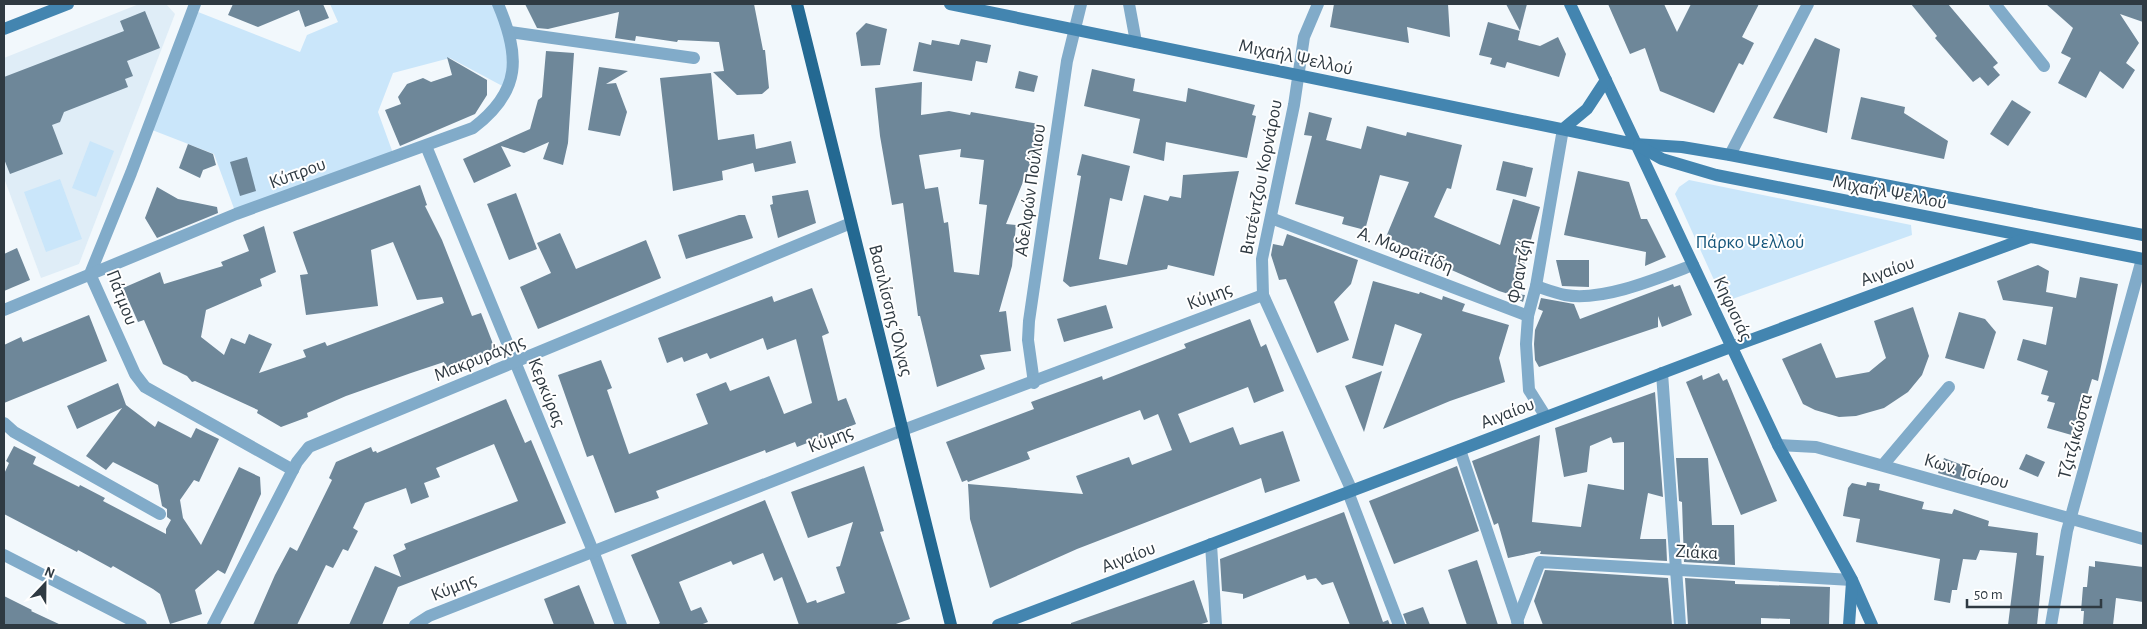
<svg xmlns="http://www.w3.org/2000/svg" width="2147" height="629" viewBox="0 0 2147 629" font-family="'Alegreya Sans',sans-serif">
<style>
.built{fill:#dfedf7}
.green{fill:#cae6fa}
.building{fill:#6e8799;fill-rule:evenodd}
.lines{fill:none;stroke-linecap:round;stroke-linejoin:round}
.street{stroke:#81abc9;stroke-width:12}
.secondary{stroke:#4385b0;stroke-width:12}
.primary{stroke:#246992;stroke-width:12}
.labels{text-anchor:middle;stroke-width:4;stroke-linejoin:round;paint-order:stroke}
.street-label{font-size:19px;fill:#2f3a42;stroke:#fff}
.park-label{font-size:19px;fill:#16567b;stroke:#fff}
</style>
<rect width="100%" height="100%" fill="#f2f8fc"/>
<path class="built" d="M139,4H166L175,14L79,264L41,278L4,178V58Z"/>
<g class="green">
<path d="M330,4H498L510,32L508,89L450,58L393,73L378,112L394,156L236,214L214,154L147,128L193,10L300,52L307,35L338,22Z"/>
<path d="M90,141L114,151L96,197L72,188Z"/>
<path d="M60,179L82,239L46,252L24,192Z"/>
<path d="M1689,180L1911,225L1912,235L1724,302L1675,194L1679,187Z"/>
</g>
<g class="building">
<path d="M233,4H323L329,18L305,27L299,10L258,27L228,15Z"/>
<path d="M525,4H754L763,50H765L769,88L762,94L737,95L713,72L724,71L719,42L678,40L677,42L636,36L635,41L615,38L619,12L548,29L537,28Z"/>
<path d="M1334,4H1448L1450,37L1407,27L1409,43L1330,27Z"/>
<path d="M1506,4H1527L1520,31Z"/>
<path d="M1608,4H1664L1677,32L1691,4H1759L1742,37L1754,43L1743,65L1739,63L1714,113L1660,91L1645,48L1630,54Z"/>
<path d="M1911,4H1948L1998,63L1993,67L2000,75L1988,86L1980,77L1973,82L1935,38L1937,36Z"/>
<path d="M2046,4H2143V22L2120,14L2139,43L2126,63L2135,70L2123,89L2100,71L2086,98L2058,83L2071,58L2061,53L2073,28Z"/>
<path d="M145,11L160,48L127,61L133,76L125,79L128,87L64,112L60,122L52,125L63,154L10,174L4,159V77L124,31L120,21Z"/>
<path d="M1488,22L1520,31L1518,40L1540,46L1558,37L1566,54L1559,77L1507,62L1505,68L1490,64L1492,58L1479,55Z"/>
<path d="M866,23L887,29L880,65L861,66L856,33Z"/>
<path d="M1815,38L1840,49L1827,133L1773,118Z"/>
<path d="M961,39L991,45L987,63L976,61L972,81L913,71L919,42L931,45L932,40L959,45Z"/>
<path d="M546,51L574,53L568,143L563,165L543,159L549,142L524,153L501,146L511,166L474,183L463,159L530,129L538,100L542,97Z"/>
<path d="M447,57L487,80V95L475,114L400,146L385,110L401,104L398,97L407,84L423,78L431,82L452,75Z"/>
<path d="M599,67L628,71L606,84L616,83L627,112L620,136L588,130Z"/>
<path d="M1092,69L1135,79L1133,91L1186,102L1188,88L1255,105L1252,115L1256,116L1247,158L1166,142L1164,161L1133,153L1140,119L1084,106Z"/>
<path d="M1019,71L1038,76L1034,92L1015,88Z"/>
<path d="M711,73L718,140L754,134L756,149L791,141L796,163L755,172L753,163L722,171L723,180L673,191L660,78Z"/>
<path d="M922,82L921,115L949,111L970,115L971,112L1039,124L1033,167H1029L1006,224L1016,225L1012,266L999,312L1006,311L1011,351L980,355L985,369L937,387L920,316H918L903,203L892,205L880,136L875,88ZM961,149L960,157L984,160L979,204L987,205L979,275L954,272L948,222L944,223L938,187L925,189L919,155Z"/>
<path d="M1861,97L1905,107L1904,113L1948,141L1944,159L1851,139Z"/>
<path d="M2012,100L2031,112L2008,146L1990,134Z"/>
<path d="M1309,112L1332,118L1326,140L1361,149L1367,126L1406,136L1407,132L1462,145L1451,189L1447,188L1434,217L1500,245L1513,199L1540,207L1516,294L1525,295L1523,302L1515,298V296L1499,291L1438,264L1439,261L1386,237L1409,182L1380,175L1365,230L1342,224L1344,217L1295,204L1312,136L1304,135Z"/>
<path d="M188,144L213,154L216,165L203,170L200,178L179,168Z"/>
<path d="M1082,154L1130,166L1122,201L1110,198L1099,259L1127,265L1144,195L1168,201L1170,196L1181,198L1183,175L1239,171L1214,276L1168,265L1167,269L1070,287L1063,281L1081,176L1077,175Z"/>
<path d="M247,157L256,191L240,196L230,162Z"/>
<path d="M1503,161L1533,168L1526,197L1496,190Z"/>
<path d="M1578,171L1629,182L1641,219H1647L1666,257L1645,266L1646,252L1564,235Z"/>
<path d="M420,185L427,205L425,206L442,240L472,316L481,313L495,349L446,368L444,362L411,373L346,396L307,413L308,417L281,427L257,413L258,410L195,381L192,382L187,376L163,364L144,320L138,322L123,288L160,272L164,284L223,266L221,262L249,251L243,235L264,226L276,272L260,279L262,286L206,310L201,337L224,355L231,338L245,344L249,334L272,344L259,373L306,357L303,350L325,342L327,346L444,303L442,297L417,300L393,242L371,250L378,306L306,315L300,275L308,274L293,232Z"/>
<path d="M157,187L178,199L217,207L218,213L157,238L145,218Z"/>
<path d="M808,190L816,223L778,238L770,205L773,204L772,196Z"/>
<path d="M516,193L537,249L509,260L487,204Z"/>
<path d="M739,215H745L753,238L686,259L678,235Z"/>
<path d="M560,233L576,269L646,240L661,278L538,329L520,287L551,273L537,243Z"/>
<path d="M1287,234L1358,260L1351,284L1334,302L1349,340L1317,353L1286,279L1279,280L1271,255L1273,244L1283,246Z"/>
<path d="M17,248L30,280L4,291V254Z"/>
<path d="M1556,260H1589V287L1562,286Z"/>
<path d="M2038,265L2049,271L2046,292L2076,298L2080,277L2118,284L2098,381L2092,379L2075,436L2047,428L2055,403L2047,401L2049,396L2041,394L2048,371L2017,360L2023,339L2046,345L2053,307L2003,300L1997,281Z"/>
<path d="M1373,281L1419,294L1420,292L1442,300L1443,296L1465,304L1462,311L1509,325L1499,358L1505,382L1450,401L1383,429L1422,334L1395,324L1383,366L1352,358Z"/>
<path d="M1673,284L1674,287L1680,285L1692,315L1662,327L1658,316V327L1539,367L1535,360L1534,344L1535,330L1543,311L1538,309L1541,298L1574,304L1580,319Z"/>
<path d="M812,288L829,333L822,336L838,401L846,398L856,424L797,447L795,442L766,453L765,450L656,491L659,498L615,513L593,455L587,457L558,375L601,360L612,388L607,390L629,454L708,424L696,394L726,382L730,391L769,376L784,414L812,403L796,339L767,350L763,338L710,359L707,353L684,362L682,357L667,363L658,338L772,296L774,302Z"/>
<path d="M1106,305L1113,328L1064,342L1057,319Z"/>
<path d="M1913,307L1929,356L1922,375L1908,392L1884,408L1856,416L1839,417L1815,410L1803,404L1782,359L1821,343L1836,378L1869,372L1886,358L1874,321Z"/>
<path d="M1959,312L1985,319L1996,332L1984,369L1945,358Z"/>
<path d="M89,315L107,361L4,403V345L21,337L23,342Z"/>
<path d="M1250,319L1261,347L1266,344L1284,391L1254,403L1248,387L1178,414L1190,443L1233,427L1240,445L1283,431L1300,481L1265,493L1261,478L1077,549L990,588L970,519L968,484L1083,494L1076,476L1129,457L1132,465L1172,450L1158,414L1144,420L1140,410L1027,452L1030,459L968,482L967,480L962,482L946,442L1034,409L1031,402L1102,376L1103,380L1186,348L1184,344Z"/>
<path d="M1382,371L1364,432L1345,386Z"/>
<path d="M1719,373L1723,381L1727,379L1777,501L1741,515L1686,382L1702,375L1703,380Z"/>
<path d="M118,383L126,405L155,427L158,421L191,438L196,428L219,439L199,482L194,480L180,500L183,518L201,545L239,467L260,477L261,494L225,574L218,570L195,590L202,614L170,624L160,594L153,589L113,566L111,568L78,550L77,552L4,514V474L9,463L6,461L14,446L36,457L33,464L79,487L80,485L105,498L103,501L166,534V529L171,520L167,517V509L162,506L158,485L113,462L106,470L86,456L122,408L77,429L67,406Z"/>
<path d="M1655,392L1663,497L1648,493L1640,539H1666L1667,561L1540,554L1541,551L1508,558L1498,523L1494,525L1472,461L1540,435L1532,522L1581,527L1588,484L1624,490V442L1613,443L1611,437L1590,446L1587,472L1564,477L1555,428Z"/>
<path d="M506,399L525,443L531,440L566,523L398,587L382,625H349L375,566L401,577L393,555L406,549L404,544L518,501L494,444L436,468L440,477L424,483L429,497L411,504L406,488L365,503L353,528L358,531L348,551L343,549L333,568L326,565L297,625H253L275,575L290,547L297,551L332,480L329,478L336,462L371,447L373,452L376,451L377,453Z"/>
<path d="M2026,454L2045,462L2038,477L2019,469Z"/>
<path d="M1676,458H1708L1712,525H1734L1735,565L1684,562L1682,502L1679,501Z"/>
<path d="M1944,458L1970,468L1965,481L1938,473Z"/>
<path d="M864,466L884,531L880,532L910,619L893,625H799L782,577L774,581L763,553L733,565L731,561L679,582L691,611L701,607L708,622L700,625H657L660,623L631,555L765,500L807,603L816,600L817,603L845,593L836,567L840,566L853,522L808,538L791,492Z"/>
<path d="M1457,466L1479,531L1394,564L1369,501Z"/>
<path d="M1867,482L1880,484L1879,490L1924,502L1922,509L1952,514L1954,509L1989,521L1988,526L2038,533L2036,555L2044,556L2037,625H2008L2017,553L1980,550L1976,560L1963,559L1957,590H1952L1950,603L1934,600L1940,559L1856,542L1860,519L1843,516L1848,488L1852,483L1866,486Z"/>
<path d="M1344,512L1383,622L1388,620L1390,625H1350L1333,582L1322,585L1316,578L1307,580L1305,575L1243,599V594L1222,591L1220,559Z"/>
<path d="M1477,560L1498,625H1467L1448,570Z"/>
<path d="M2095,561L2143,567V602L2116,598L2113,625H2083L2084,611H2081L2083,587H2087L2089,566L2095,567Z"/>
<path d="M1545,570L1668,578L1672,625H1543L1534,601Z"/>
<path d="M1685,578L1735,581V584L1830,587L1829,625H1790V619L1761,618V625H1688Z"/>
<path d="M1194,580L1208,622L1198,625H1071V623Z"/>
<path d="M579,585L595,625H554L544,599Z"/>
<path d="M4,596L32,610L31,611L61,625H4Z"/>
<path d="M1423,607L1430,625H1407L1403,614Z"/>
</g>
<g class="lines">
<g class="street">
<path d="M195,4L131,173L90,274L135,374L145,387L293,470"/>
<path d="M1129,4L1136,42"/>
<path d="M1318,4L1304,37L1294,105L1262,259L1263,295L1352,491"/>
<path d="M1995,4L2044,66"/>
<path d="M510,32L694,58"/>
<path d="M426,146L593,551L621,625"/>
<path d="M1730,155L1808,4"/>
<path d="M1271,218L1528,316"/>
<path d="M1536,286C1545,289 1555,293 1565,295C1602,302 1659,278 1693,265"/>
<path d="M4,310L236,214L473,128C522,91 520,56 498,4"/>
<path d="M1662,373L1680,625"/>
<path d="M1034,383L1028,340L1029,321L1067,61L1081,4"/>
<path d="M1546,417L1529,390L1526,344L1528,316L1536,286L1563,129"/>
<path d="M4,423L14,432L160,514"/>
<path d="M1778,445L1816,447L2143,539"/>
<path d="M1460,450L1518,623"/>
<path d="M1883,465L1949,387"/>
<path d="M1348,492L1399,625"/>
<path d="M1211,544L1216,625"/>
<path d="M4,555L141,625"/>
<path d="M1517,621L1540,562L1852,580"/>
<path d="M213,625L297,462L309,447L851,223"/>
<path d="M415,625L429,616L903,430L1263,295"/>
<path d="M2051,625L2067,531L2142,259"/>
</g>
<g class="secondary">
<path d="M950,4L1634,144L1682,147L1730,155L2143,235"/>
<path d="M1570,4L1778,445L1852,580L1872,625"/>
<path d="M4,29L68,4"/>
<path d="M1563,129L1587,109L1606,80"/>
<path d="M1639,146L1662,159L1716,175L2143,259"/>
<path d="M998,625L1723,350L2030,237"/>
<path d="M1849,625L1852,582"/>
</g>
<path class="primary" d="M797,4L951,625"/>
</g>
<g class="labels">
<g class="street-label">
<text transform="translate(1296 56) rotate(12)" y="7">Μιχαήλ Ψελλού</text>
<text transform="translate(297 172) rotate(-20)" y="7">Κύπρου</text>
<text transform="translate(1260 177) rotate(-79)" y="7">Βιτσέντζου Κορνάρου</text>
<text transform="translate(1029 190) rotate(-82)" y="7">Αδελφών Πούλιου</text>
<text transform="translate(1890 191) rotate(11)" y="7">Μιχαήλ Ψελλού</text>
<text transform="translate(1406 249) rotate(21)" y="7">Α. Μωραϊτίδη</text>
<text transform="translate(1887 270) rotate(-20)" y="7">Αιγαίου</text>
<text transform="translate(1518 271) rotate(-79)" y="7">Φραντζή</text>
<text transform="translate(1209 295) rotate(-21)" y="7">Κύμης</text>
<text transform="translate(123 297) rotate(69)" y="7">Πάτμου</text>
<text transform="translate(1734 308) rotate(65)" y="7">Κηφισιάς</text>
<text transform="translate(892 310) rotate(76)" y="7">Βασιλίσσης Όλγας</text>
<text transform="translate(479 357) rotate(-22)" y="7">Μακρυράχης</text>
<text transform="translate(548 392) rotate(68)" y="7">Κερκύρας</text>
<text transform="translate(1507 412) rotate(-21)" y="7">Αιγαίου</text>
<text transform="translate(2074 436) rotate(-75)" y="7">Τζιτζικώστα</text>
<text transform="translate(830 438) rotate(-21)" y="7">Κύμης</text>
<text transform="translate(1967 470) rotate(16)" y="7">Κων. Τσίρου</text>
<text transform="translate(1697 551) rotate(3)" y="7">Ζιάκα</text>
<text transform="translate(1128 556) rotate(-21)" y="7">Αιγαίου</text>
<text transform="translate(453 586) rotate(-22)" y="7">Κύμης</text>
</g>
<g class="park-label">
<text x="1750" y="248">Πάρκο Ψελλού</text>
</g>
</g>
<rect width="2147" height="629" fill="none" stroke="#2f3a42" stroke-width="10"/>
<g transform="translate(45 584) rotate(22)" stroke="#ffffff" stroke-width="4" paint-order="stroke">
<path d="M0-4L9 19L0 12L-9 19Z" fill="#2f3a42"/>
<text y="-8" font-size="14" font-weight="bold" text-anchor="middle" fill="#2f3a42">N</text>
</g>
<path d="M1967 599v8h134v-8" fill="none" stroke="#2f3a42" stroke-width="2.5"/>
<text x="1974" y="599" font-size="15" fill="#2f3a42" stroke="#ffffff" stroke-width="4" paint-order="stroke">50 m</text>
</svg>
